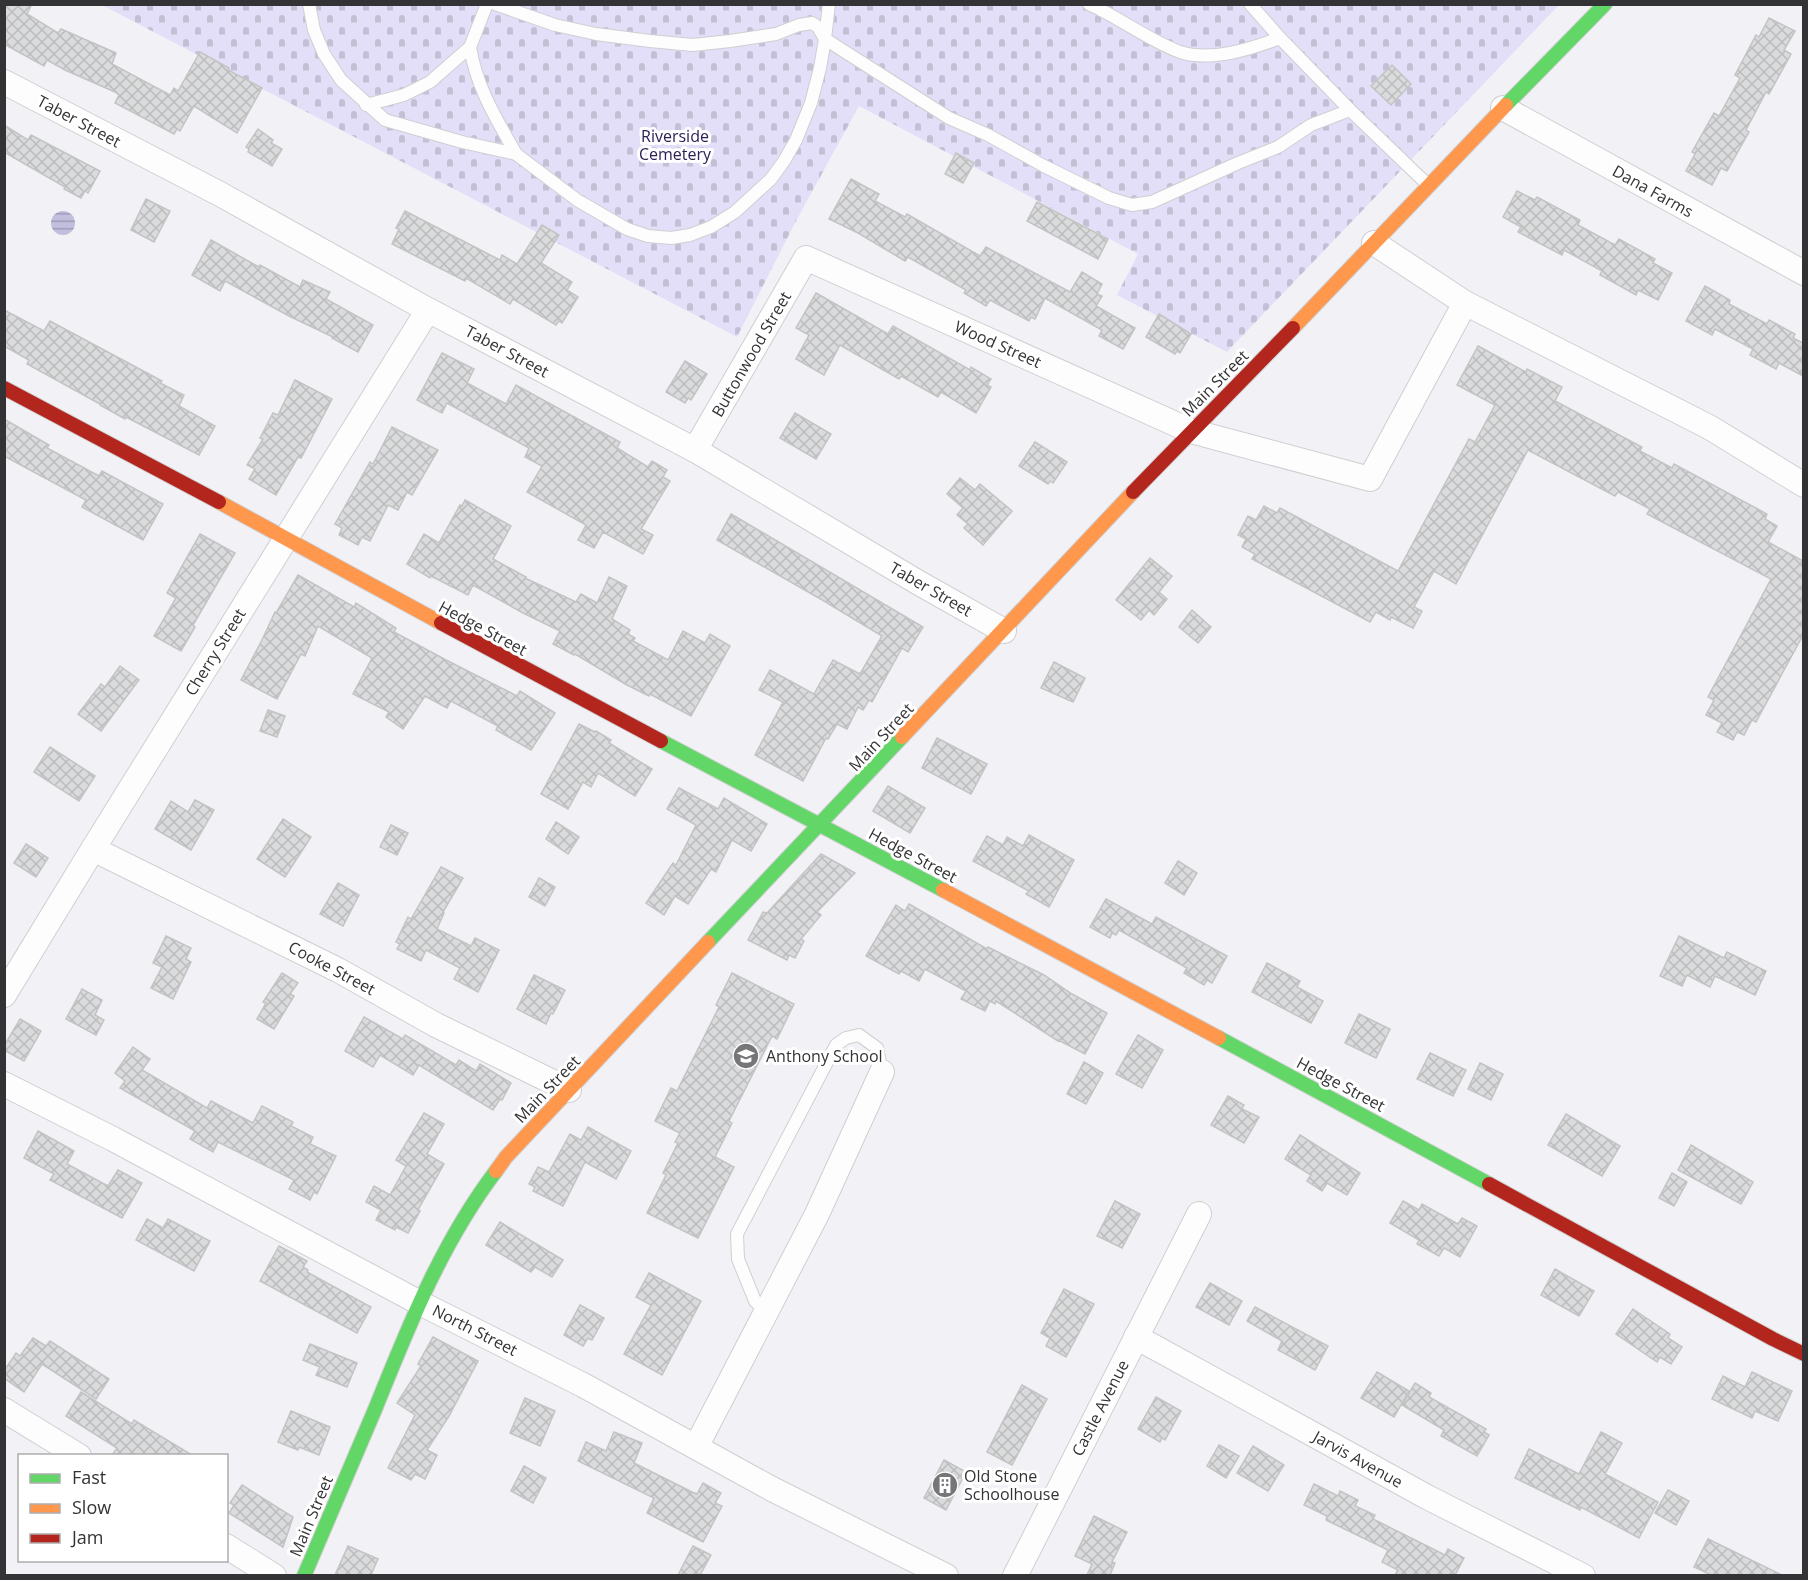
<svg xmlns="http://www.w3.org/2000/svg" width="1808" height="1580" viewBox="0 0 1808 1580" font-family="'Open Sans',sans-serif">
<style>
.cemetery{fill:url(#cemetery-stones)}
.water{fill:url(#water-rules)}
.building{fill:url(#building-cross-hatch);stroke:#c2c4c4;stroke-width:1.5}
.lines{fill:none;stroke-linecap:round;stroke-linejoin:round}
.lane-casing{stroke:#cfcfd2;stroke-width:14}
.street-casing{stroke:#cfcfd2;stroke-width:26}
.fast-casing{stroke:#cfcfd2;stroke-width:16}
.slow-casing{stroke:#cfcfd2;stroke-width:16}
.jam-casing{stroke:#cfcfd2;stroke-width:16}
.lane{stroke:#fdfdfe;stroke-width:12}
.street{stroke:#fdfdfe;stroke-width:24}
.fast{stroke:#63d668;stroke-width:14}
.slow{stroke:#ff974d;stroke-width:14}
.jam{stroke:#b3261e;stroke-width:14}
.labels{text-anchor:middle;stroke-width:6;stroke-linejoin:round;paint-order:stroke}
.street-label{font-size:16px;fill:#333336;stroke:#fff}
.park-label{font-size:16px;fill:#2f2057;stroke:#fff}
.poi-label{font-size:16px;fill:#333336;stroke:#fff;text-anchor:start}
</style>
<defs>
<pattern id="cemetery-stones" width="16" height="16" patternUnits="userSpaceOnUse" patternTransform="scale(1.5)"><rect width="16" height="16" fill="#e3dff9"/><path d="M2 7V4a2 2 0 0 1 4 0v3zM10 15v-3a2 2 0 0 1 4 0v3z" fill="#c3c0d6"/></pattern>
<pattern id="water-rules" width="6" height="5" patternUnits="userSpaceOnUse" patternTransform="scale(1.5)"><rect width="6" height="5" fill="#c2bede"/><path d="M0 2.5h6" fill="none" stroke="#9e9bb5"/></pattern>
<pattern id="building-cross-hatch" width="8" height="8" patternUnits="userSpaceOnUse" patternTransform="scale(1.5)"><rect width="8" height="8" fill="#dadbdc"/><path d="M0 0l8 8M0 8l8-8" fill="none" stroke="#bcbcbd"/></pattern>
</defs>
<rect width="100%" height="100%" fill="#f2f2f6"/>
<path class="cemetery" d="M102,5H1559L1227,352L1117,295L1138,254L859,106L796,221L737,337Z"/>
<circle class="water" cx="63" cy="223" r="12"/>
<g class="building">
<path d="M4,4H32L27,14L58,33L61,29L116,53L112,64L170,95L174,88L178,91L200,52L229,68L228,70L262,88L237,133L194,106L180,131L177,129L174,134L115,103L119,95L115,92L65,70L47,60L44,66L4,44Z"/>
<path d="M1769,18L1795,31L1784,50L1791,54L1769,94L1766,92L1746,130L1749,132L1727,171L1721,168L1712,185L1686,171L1695,154L1692,152L1714,113L1719,116L1740,78L1735,75L1756,35L1759,37Z"/>
<path d="M1392,65L1411,84L1391,105L1371,86Z"/>
<path d="M4,125L28,140L31,135L100,171L88,193L85,191L81,198L64,189L65,187L4,152Z"/>
<path d="M258,129L273,140L271,143L282,149L272,166L248,152L249,149L246,147Z"/>
<path d="M956,153L974,163L963,183L945,174Z"/>
<path d="M851,179L879,194L875,201L905,217L907,214L980,256L986,247L1070,292L1082,272L1102,284L1097,294L1102,296L1096,306L1135,328L1123,349L1099,336L1102,330L1045,298L1035,319L1031,317L1029,321L990,300L986,306L964,293L966,290L908,257L905,261L858,233L829,219Z"/>
<path d="M1517,191L1535,200L1537,197L1580,220L1578,225L1615,245L1619,239L1655,259L1653,263L1672,273L1658,300L1638,290L1636,295L1600,275L1602,271L1564,250L1562,255L1518,232L1521,227L1503,217Z"/>
<path d="M146,199L170,211L154,242L131,230Z"/>
<path d="M1037,202L1108,239L1098,259L1027,221Z"/>
<path d="M405,211L500,260L502,255L517,264L542,225L559,235L541,263L572,282L567,290L578,297L562,323L559,321L556,325L513,299L510,304L466,278L465,281L392,244L399,229L396,228Z"/>
<path d="M211,240L259,267L260,265L300,287L303,280L330,292L326,299L373,325L358,352L332,338L333,337L289,316L225,281L220,291L192,275Z"/>
<path d="M1705,286L1730,300L1729,304L1767,324L1769,320L1795,334L1793,338L1803,343V376L1779,363L1776,369L1750,355L1753,349L1715,329L1712,335L1686,321Z"/>
<path d="M816,293L888,334L893,326L970,370L971,367L991,379L987,385L991,387L976,413L941,392L938,397L901,376L899,379L840,345L824,375L796,359L809,335L796,328Z"/>
<path d="M4,310L44,331L50,321L162,381L160,383L184,395L179,406L215,426L199,455L126,417L125,419L100,405V404L27,364L29,360L4,346Z"/>
<path d="M1159,314L1191,334L1180,353L1177,351L1175,354L1146,337Z"/>
<path d="M1478,346L1526,372L1527,369L1562,387L1555,401L1642,447L1640,451L1672,468L1674,464L1767,514L1765,519L1777,526L1768,542L1803,561V635L1756,722L1752,720L1744,735L1737,732L1733,740L1717,732L1722,723L1706,715L1714,700L1708,697L1771,579L1647,514L1650,509L1618,492L1615,496L1528,450L1456,584L1434,571L1414,607L1422,611L1413,628L1391,617L1390,620L1376,612L1370,622L1252,559L1255,554L1242,547L1246,539L1238,535L1248,516L1256,520L1264,506L1277,513L1280,508L1398,571L1469,439L1475,442L1495,405L1457,385Z"/>
<path d="M442,353L474,369L467,383L506,404L516,385L620,442L617,448L648,467L652,461L667,470L663,477L670,481L641,529L653,535L643,554L603,532L594,548L578,540L586,525L527,492L542,466L525,457L529,448L447,403L442,413L417,400Z"/>
<path d="M685,361L707,374L691,400L688,398L685,403L666,392Z"/>
<path d="M295,380L332,399L301,458L298,457L276,495L249,479L255,469L247,465L263,439L260,438L273,413L278,415Z"/>
<path d="M795,413L831,434L816,459L780,438Z"/>
<path d="M4,419L49,445L47,448L99,476L102,471L163,504L143,540L82,507L86,500L4,456Z"/>
<path d="M392,427L438,450L412,495L407,492L398,510L388,505L370,541L362,537L358,545L339,535L342,528L335,524L370,462L373,464Z"/>
<path d="M1035,442L1067,462L1053,483L1050,481L1048,484L1019,466Z"/>
<path d="M960,478L975,490L980,484L1012,511L983,545L964,528L968,524L957,515L963,508L947,494Z"/>
<path d="M465,500L511,526L493,559L526,577L525,578L576,602L581,594L597,603L609,577L627,586L612,619L630,630L628,634L635,638L633,641L668,660L683,631L705,643L710,634L730,646L691,716L650,694L649,696L627,685L575,654L574,655L553,644L560,631L523,613L473,585L468,595L431,576L430,578L407,564L424,534L439,543L460,505L462,506Z"/>
<path d="M731,514L923,627L908,652L902,648L872,702L869,700L863,710L858,707L847,729L837,724L828,739L826,738L803,781L755,755L783,702L759,690L770,670L814,694L833,660L860,674L882,636L824,601L717,540Z"/>
<path d="M200,534L235,553L193,625L195,627L181,651L154,636L176,598L167,593Z"/>
<path d="M1150,558L1172,576L1159,592L1167,599L1154,615L1149,610L1141,620L1116,600Z"/>
<path d="M298,575L354,607L356,603L396,628L394,632L446,660L517,696L520,691L555,713L531,750L496,730L498,726L451,701L447,708L425,696L403,729L386,717L389,712L353,694L372,658L318,626L305,656L301,654L277,699L241,680L262,640L275,612L276,613Z"/>
<path d="M1192,610L1211,627L1198,643L1179,627Z"/>
<path d="M1054,662L1085,678L1073,702L1041,688Z"/>
<path d="M120,666L139,680L101,731L78,714L101,684L105,687Z"/>
<path d="M268,710L285,716L277,737L260,731Z"/>
<path d="M579,724L595,732L596,731L611,740L609,743L652,769L635,796L598,773L591,787L583,782L568,809L541,794Z"/>
<path d="M937,738L987,764L971,794L922,768Z"/>
<path d="M50,747L95,776L79,801L34,772Z"/>
<path d="M888,786L925,808L910,833L873,811Z"/>
<path d="M679,788L718,809L724,798L767,824L751,851L732,840L716,872L711,869L688,904L675,896L664,915L646,903L673,863L676,865L696,825L667,809Z"/>
<path d="M195,800L214,810L191,850L155,829L171,801L188,812Z"/>
<path d="M283,819L311,837L285,877L257,859Z"/>
<path d="M556,822L579,837L568,854L546,839Z"/>
<path d="M391,825L408,833L397,855L380,847Z"/>
<path d="M1029,835L1074,860L1049,907L1026,894L1029,891L973,861L987,836L1003,845L1007,837L1023,846Z"/>
<path d="M26,844L48,858L36,877L14,863Z"/>
<path d="M821,854L855,873L817,912L821,915L801,939L804,941L795,958L789,955L787,960L748,940L763,912L767,913Z"/>
<path d="M1178,861L1197,873L1184,895L1165,883Z"/>
<path d="M441,867L463,878L443,912L444,913L437,929L471,946L475,938L499,950L478,992L454,979L460,968L426,950L421,961L397,949L400,944L396,942L408,917L411,919Z"/>
<path d="M539,878L555,887L545,906L529,897Z"/>
<path d="M338,883L359,895L343,926L320,914Z"/>
<path d="M1106,899L1152,924L1156,917L1227,956L1212,983L1207,980L1204,985L1184,973L1187,968L1119,930L1116,935L1112,933L1110,938L1090,927Z"/>
<path d="M909,904L987,949L988,947L1044,975L1072,994L1107,1013L1085,1054L1058,1040V1041L996,1001L995,1004L990,1001L985,1011L961,999L966,991L925,969L919,981L901,971L899,974L866,956L896,905L905,911Z"/>
<path d="M166,936L191,948L186,959L191,962L173,999L151,988L162,967L153,963Z"/>
<path d="M1679,936L1724,958L1727,952L1766,971L1755,995L1715,976L1710,987L1687,975L1682,986L1660,976Z"/>
<path d="M1267,963L1300,981L1297,987L1323,1001L1311,1023L1252,992Z"/>
<path d="M282,973L298,983L290,994L294,996L274,1029L257,1019L266,1003L263,1002Z"/>
<path d="M732,973L794,1004L777,1039L772,1036L729,1121L732,1123L715,1157L734,1167L698,1238L647,1213L666,1175L663,1173L678,1143L675,1142L680,1133L655,1121L671,1088L677,1091L719,1007L716,1005Z"/>
<path d="M534,975L565,990L553,1014L551,1013L546,1024L517,1009Z"/>
<path d="M82,989L102,1000L95,1015L104,1020L96,1035L66,1019Z"/>
<path d="M1359,1014L1390,1029L1376,1058L1345,1043Z"/>
<path d="M364,1017L403,1039L405,1035L456,1065L459,1060L476,1071L480,1064L511,1083L502,1100L500,1099L493,1110L419,1065L413,1075L380,1055L373,1067L345,1051Z"/>
<path d="M20,1019L41,1031L24,1061L4,1050V1046Z"/>
<path d="M1138,1035L1163,1050L1142,1088L1116,1074Z"/>
<path d="M133,1047L150,1059L142,1070L207,1108L211,1101L253,1123L262,1106L293,1122L291,1126L313,1137L310,1144L336,1156L317,1194L314,1192L310,1200L289,1189L294,1180L218,1142L213,1152L190,1139L195,1131L120,1088L125,1081L115,1073Z"/>
<path d="M1430,1053L1466,1070L1453,1096L1417,1079Z"/>
<path d="M1084,1062L1103,1073L1086,1104L1067,1094Z"/>
<path d="M1480,1063L1503,1074L1491,1100L1468,1089Z"/>
<path d="M1228,1096L1244,1105L1242,1109L1259,1117L1244,1143L1211,1125Z"/>
<path d="M424,1113L444,1124L427,1154L444,1164L418,1210L420,1211L408,1233L396,1227L395,1230L376,1220L381,1210L366,1202L374,1186L390,1195L406,1166L396,1160Z"/>
<path d="M1566,1114L1620,1146L1602,1176L1548,1145Z"/>
<path d="M588,1127L631,1151L616,1179L585,1162L563,1206L533,1191L535,1187L529,1184L538,1167L549,1172L570,1134L581,1140Z"/>
<path d="M38,1131L74,1151L67,1164L108,1186L118,1170L142,1183L122,1218L50,1180L54,1174L24,1158Z"/>
<path d="M1300,1135L1360,1173L1347,1195L1327,1183L1322,1191L1307,1181L1311,1175L1285,1159Z"/>
<path d="M1691,1145L1753,1182L1741,1204L1678,1170Z"/>
<path d="M1672,1173L1687,1182L1674,1206L1659,1198Z"/>
<path d="M1115,1201L1140,1214L1122,1248L1097,1236Z"/>
<path d="M1403,1201L1419,1210L1422,1204L1458,1224L1462,1218L1477,1226L1460,1257L1444,1248L1439,1256L1417,1244L1419,1240L1390,1223Z"/>
<path d="M147,1219L163,1228L168,1219L210,1241L194,1271L136,1240Z"/>
<path d="M500,1222L563,1260L552,1277L535,1267L531,1272L486,1245Z"/>
<path d="M279,1246L307,1261L303,1267L308,1270L307,1272L371,1307L357,1333L260,1281Z"/>
<path d="M1555,1269L1594,1291L1579,1316L1541,1295Z"/>
<path d="M649,1273L701,1301L662,1375L624,1354L651,1305L636,1297Z"/>
<path d="M1210,1283L1242,1301L1229,1325L1196,1307Z"/>
<path d="M1064,1289L1094,1304L1066,1357L1046,1346L1050,1338L1041,1333Z"/>
<path d="M580,1305L604,1318L592,1340L588,1338L583,1346L564,1335Z"/>
<path d="M1255,1307L1328,1346L1315,1370L1278,1350L1282,1341L1247,1321Z"/>
<path d="M1633,1309L1670,1334L1668,1338L1682,1347L1671,1364L1660,1357L1657,1362L1616,1334Z"/>
<path d="M433,1337L478,1361L449,1416L427,1450L437,1455L425,1479L415,1474L411,1480L388,1468L415,1415L397,1403L421,1366L418,1364Z"/>
<path d="M33,1338L46,1346L50,1341L109,1379L96,1399L42,1364L24,1392L4,1378V1371L16,1353L20,1356Z"/>
<path d="M310,1344L357,1363L347,1387L316,1375L320,1367L303,1360Z"/>
<path d="M1377,1372L1409,1391L1394,1417L1361,1398Z"/>
<path d="M1752,1372L1792,1391L1778,1421L1755,1411L1752,1418L1712,1399L1723,1376L1745,1387Z"/>
<path d="M1415,1383L1431,1393L1429,1397L1486,1429L1484,1432L1489,1435L1477,1456L1441,1436L1444,1430L1402,1405Z"/>
<path d="M1022,1385L1047,1399L1012,1465L987,1452Z"/>
<path d="M81,1392L132,1424L134,1420L192,1455H112L117,1448L66,1416Z"/>
<path d="M1156,1397L1181,1411L1165,1440L1162,1438L1160,1442L1138,1429Z"/>
<path d="M525,1398L555,1411L540,1446L510,1433Z"/>
<path d="M291,1411L330,1427L319,1455L299,1447L298,1450L278,1442Z"/>
<path d="M614,1432L642,1443L634,1463L692,1492L697,1494L703,1483L721,1493L715,1503L722,1506L703,1542L647,1513L654,1498L578,1461L586,1442L606,1451Z"/>
<path d="M1601,1432L1622,1443L1605,1474L1658,1502L1639,1538L1581,1507L1580,1510L1515,1478L1529,1449L1579,1474Z"/>
<path d="M1219,1445L1239,1456L1226,1478L1207,1466Z"/>
<path d="M1253,1446L1284,1465L1268,1491L1237,1473Z"/>
<path d="M944,1460L966,1472L946,1510L924,1498Z"/>
<path d="M524,1466L546,1478L533,1503L511,1491Z"/>
<path d="M1314,1484L1338,1496L1340,1491L1358,1500L1355,1506L1375,1515L1373,1519L1445,1555L1448,1549L1464,1558L1455,1575H1395L1398,1570L1382,1562L1388,1550L1326,1520L1327,1516L1304,1505Z"/>
<path d="M242,1485L293,1517L283,1547L229,1513L234,1505L230,1503Z"/>
<path d="M1668,1490L1689,1501L1676,1525L1655,1513Z"/>
<path d="M1094,1516L1127,1532L1112,1562L1115,1563L1110,1575H1087L1092,1564L1075,1556Z"/>
<path d="M1708,1539L1782,1575H1711L1694,1567Z"/>
<path d="M348,1546L378,1559L371,1575H335Z"/>
<path d="M693,1546L711,1555L700,1575H678Z"/>
</g>
<g class="lines">
<g class="lane-casing">
<g id="lane">
<path d="M309,4L314,30L324,54L341,80L385,120L462,142L516,154L577,200L627,229L648,236L671,238L690,235L711,227L735,212L771,179L784,161L796,140L811,103L820,68L825,39L818,27L812,23L799,25L776,34L730,41L693,45L650,41L596,34L555,25L495,4"/>
<path d="M829,4L825,39L949,118L988,135L1044,166L1109,198L1132,205L1152,202L1238,163L1278,147L1311,125L1350,110L1280,38"/>
<path d="M1089,4C1120,18 1148,40 1180,52C1211,62 1251,49 1280,38L1250,4"/>
<path d="M470,47C477,89 496,118 516,154"/>
<path d="M366,105L404,95L430,82L470,47L487,4"/>
<path d="M1350,110L1427,184"/>
<path d="M766,1311L755,1301L738,1259L737,1234L836,1045L846,1038L859,1035L877,1048L882,1072"/>
</g>
</g>
<g class="street-casing">
<g id="street">
<path d="M4,82L220,194L428,310L695,450L919,583L1004,631"/>
<path d="M1503,108L1804,273"/>
<path d="M1465,303L1709,427L1804,485"/>
<path d="M695,450L806,258L1191,431L1370,479L1465,303L1374,243"/>
<path d="M93,849L338,970L436,1025L569,1090"/>
<path d="M4,995L93,849L428,310"/>
<path d="M4,1084L113,1139L420,1303L583,1385L772,1489L946,1576"/>
<path d="M1136,1337L1427,1497L1583,1576"/>
<path d="M4,1410L79,1456"/>
<path d="M696,1447L817,1214L882,1072"/>
<path d="M226,1546L274,1576"/>
<path d="M1015,1576L1199,1214"/>
</g>
</g>
<g class="fast-casing">
<g id="fast">
<path d="M1506,105L1605,4"/>
<path d="M661,741L943,890"/>
<path d="M708,942L902,737"/>
<path d="M1219,1038L1489,1184"/>
<path d="M304,1576C328,1520 352,1464 376,1407C409,1325 442,1242 496,1171"/>
</g>
</g>
<g class="slow-casing">
<g id="slow">
<path d="M1293,328L1506,105"/>
<path d="M219,502L441,623"/>
<path d="M902,737L1133,492"/>
<path d="M943,890L1219,1038"/>
<path d="M496,1171L506,1157L708,942"/>
</g>
</g>
<g class="jam-casing">
<g id="jam">
<path d="M4,388L219,502"/>
<path d="M1133,492L1293,328"/>
<path d="M441,623L661,741"/>
<path d="M1489,1184L1773,1339L1804,1354"/>
</g>
</g>
<use href="#lane" class="lane"/>
<use href="#street" class="street"/>
<use href="#fast" class="fast"/>
<use href="#slow" class="slow"/>
<use href="#jam" class="jam"/>
</g>
<defs>
<g id="school-disc" transform="scale(1.35)"><circle r="9.5" fill="#767679" stroke="#fff"/><path d="M0-5L7-2L0 1L-7-2ZM-4 1L0 2.5L4 1V4Q0 6-4 4Z" fill="#fff"/></g>
<g id="building-disc" transform="scale(1.35)"><circle r="9.5" fill="#767679" stroke="#fff"/><path d="M-4-6H4V6H1V3H-1V6H-4ZM-2.5-4.3h1.7v1.8h-1.7ZM.8-4.3h1.7v1.8H.8ZM-2.5-1h1.7V.8h-1.7ZM.8-1h1.7V.8H.8Z" fill="#fff"/></g>
</defs>
<g fill-rule="evenodd">
<use href="#school-disc" x="746" y="1056"/>
<use href="#building-disc" x="945" y="1485"/>
</g>
<g class="labels">
<g class="street-label">
<text transform="translate(79 121) rotate(28)" y="6">Taber Street</text>
<text transform="translate(1653 191) rotate(29)" y="6">Dana Farms</text>
<text transform="translate(998 344) rotate(24)" y="6">Wood Street</text>
<text transform="translate(507 351) rotate(28)" y="6">Taber Street</text>
<text transform="translate(751 354) rotate(-60)" y="6">Buttonwood Street</text>
<text transform="translate(1215 383) rotate(-45)" y="6">Main Street</text>
<text transform="translate(931 589) rotate(30)" y="6">Taber Street</text>
<text transform="translate(483 628) rotate(28)" y="6">Hedge Street</text>
<text transform="translate(215 652) rotate(-58)" y="6">Cherry Street</text>
<text transform="translate(881 737) rotate(-47)" y="6">Main Street</text>
<text transform="translate(913 855) rotate(28)" y="6">Hedge Street</text>
<text transform="translate(332 968) rotate(28)" y="6">Cooke Street</text>
<text transform="translate(1341 1084) rotate(28)" y="6">Hedge Street</text>
<text transform="translate(547 1089) rotate(-46)" y="6">Main Street</text>
<text transform="translate(475 1330) rotate(27)" y="6">North Street</text>
<text transform="translate(1100 1408) rotate(-63)" y="6">Castle Avenue</text>
<text transform="translate(1358 1459) rotate(29)" y="6">Jarvis Avenue</text>
<text transform="translate(311 1516) rotate(-67)" y="6">Main Street</text>
</g>
<g class="park-label">
<text x="675" y="142">Riverside<tspan x="675" dy="18">Cemetery</tspan></text>
</g>
<g class="poi-label">
<text x="766" y="1062">Anthony School</text>
<text x="964" y="1482">Old Stone<tspan x="964" dy="18">Schoolhouse</tspan></text>
</g>
</g>
<rect width="1808" height="1580" fill="none" stroke="#333336" stroke-width="12"/>
<rect x="18" y="1454" width="210" height="108" fill="#ffffff" stroke="#adadaf" stroke-width="1.5"/>
<rect x="30" y="1474" width="30" height="9" fill="#63d668" stroke="#adadaf" stroke-width="1.5"/>
<text x="72" y="1484" font-size="18" fill="#333336">Fast</text>
<rect x="30" y="1504" width="30" height="9" fill="#ff974d" stroke="#adadaf" stroke-width="1.5"/>
<text x="72" y="1514" font-size="18" fill="#333336">Slow</text>
<rect x="30" y="1534" width="30" height="9" fill="#b3261e" stroke="#adadaf" stroke-width="1.5"/>
<text x="72" y="1544" font-size="18" fill="#333336">Jam</text>
</svg>
